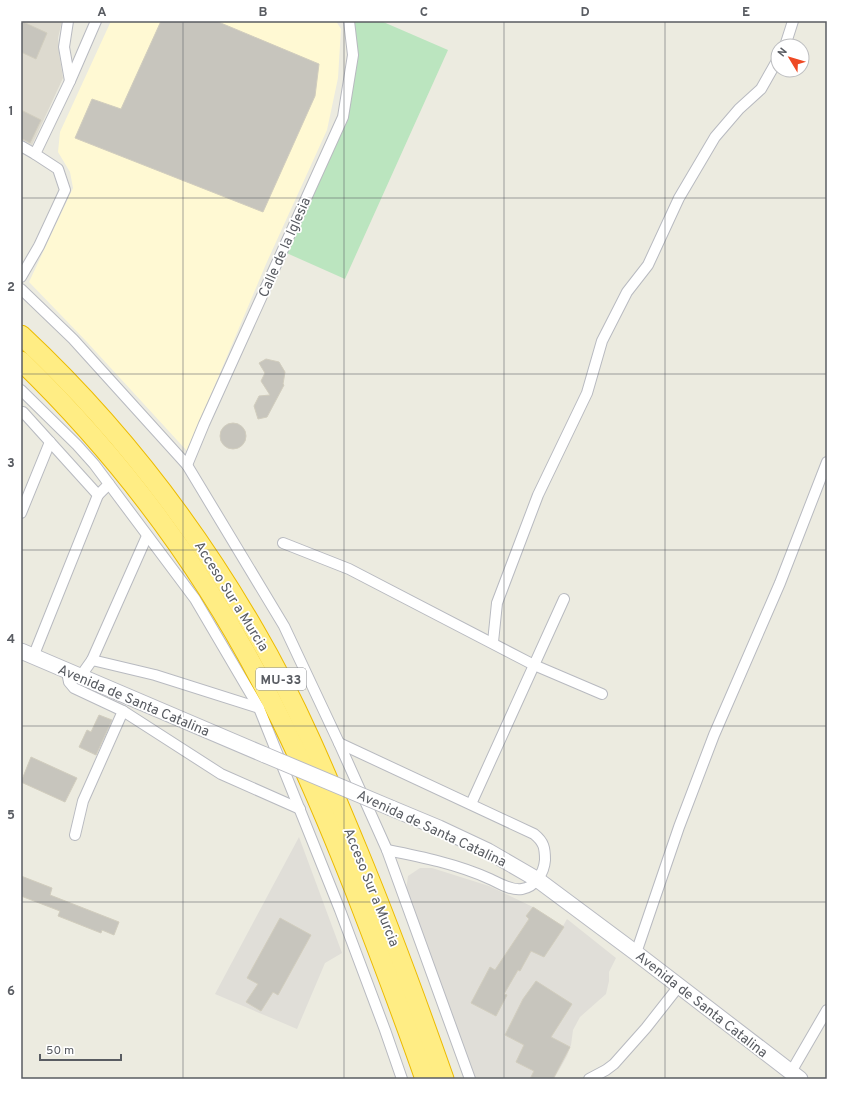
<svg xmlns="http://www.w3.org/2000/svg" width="848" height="1100" viewBox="0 0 848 1100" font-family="Overpass,sans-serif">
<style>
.commercial{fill:#fff9d3}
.industrial{fill:#e0ded8}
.education{fill:#dddacf}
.green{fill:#bbe5bf}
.building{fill:#c7c5bd;stroke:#d1cdbe}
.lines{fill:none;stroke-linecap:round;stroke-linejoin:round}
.minor-casing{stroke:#b8bac0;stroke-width:12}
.secondary-casing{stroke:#b9bbc2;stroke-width:17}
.motorway-casing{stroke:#ecbb00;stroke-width:21}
.minor{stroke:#fff;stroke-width:10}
.secondary{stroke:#fff;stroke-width:15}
.motorway{stroke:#ffed84;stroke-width:19}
.secondary-bridge-casing{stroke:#b9bbc2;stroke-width:17;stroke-linecap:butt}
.secondary-bridge{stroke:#fff;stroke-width:15}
.grid{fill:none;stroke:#595c62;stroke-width:1;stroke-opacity:0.55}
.labels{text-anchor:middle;stroke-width:3.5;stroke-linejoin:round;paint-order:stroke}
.shield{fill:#fff;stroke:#8b8d91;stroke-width:1}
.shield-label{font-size:13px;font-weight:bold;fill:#595c62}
.street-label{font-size:14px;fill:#595c62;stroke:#fff}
.neatline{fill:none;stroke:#595c62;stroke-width:1.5}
.grid-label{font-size:13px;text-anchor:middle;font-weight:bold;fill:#595c62}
</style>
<rect width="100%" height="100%" fill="#ecebe0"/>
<path class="commercial" d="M111,21H336L341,29L338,78L327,130L266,264L187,451L86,341L29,282L73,188L70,172L58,152L60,132Z"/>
<g class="industrial">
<path d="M299,837L342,953L325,963L297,1029L215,994Z"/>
<path d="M420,868H432L489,886L533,907L563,926L567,919L616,958L609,972V981L606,994L580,1017L573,1030L571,1045L567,1056L554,1079H476L406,890L408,876Z"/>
</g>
<path class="education" d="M21,21H62L58,38L59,53L63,78L32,145L21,139Z"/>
<path class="green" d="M349,21H381L448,50L345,279L282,251L343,117L353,55Z"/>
<g class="building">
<path d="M21,21L47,33L36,59L21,52Z"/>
<path d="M161,21H216L319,64L315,96L263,212L75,138L92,99L121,109Z"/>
<path d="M21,110L41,120L30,143L21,138Z"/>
<path d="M266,359L279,362L285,372L283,384L284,385L267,417L258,419L254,406L259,396L270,395L261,381L265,373L259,363Z"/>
<circle cx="233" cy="436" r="13"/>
<path d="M99,715L112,720L96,755L79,747L87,730L91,732Z"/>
<path d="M31,757L77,778L65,802L21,782Z"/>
<path d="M21,876L52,888L50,895L119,922L114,935L102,930L101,933L58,916L60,911L21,896Z"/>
<path d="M533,907L564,927L544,957L531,951L520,971L518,970L504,994L507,995L496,1016L471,1003L490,967L495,970L529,919L526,916Z"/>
<path d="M280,918L311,935L278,995L273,992L261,1011L246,1002L258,984L247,978Z"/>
<path d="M536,981L572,1004L551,1037L570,1047L553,1079H530L534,1071L516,1062L524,1045L505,1035L523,999Z"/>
</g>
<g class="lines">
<g class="minor-casing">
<g id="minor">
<path d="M68,21L64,47L70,81"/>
<path d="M785,46L793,21"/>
<path d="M21,146L35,154"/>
<path d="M21,277L39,246L65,190L58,169L35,154L70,81L96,21"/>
<path d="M21,289L73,339L187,465L284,626L339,743L387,850L470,1079"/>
<path d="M21,390L77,445L94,464L109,484L195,599L259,708L340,910L385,1030L402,1079"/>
<path d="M23,412L98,495L109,484"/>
<path d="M187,465L204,424L343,117L353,55L349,21"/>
<path d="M21,513L50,442"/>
<path d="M283,543L349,569L534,665L602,694"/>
<path d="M493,642L497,603L538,495L587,393L602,341L627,292L648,265L679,198L715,137L739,109L761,89L778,59"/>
<path d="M33,657L98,495"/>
<path d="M92,660L147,536"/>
<path d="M67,672L69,682L74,688L123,711L221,774L300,809"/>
<path d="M80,677L92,660L155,675L259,708"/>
<path d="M339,743L534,834C544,842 545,848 545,860C544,873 535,887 522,889C511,891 499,883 490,879C457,864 422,857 387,850"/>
<path d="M471,804L564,599"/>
<path d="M75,835L83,801L123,711"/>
<path d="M636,953L679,827L714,735L780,583L827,462"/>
<path d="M791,1072L827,1010"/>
<path d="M589,1079L606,1070L614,1064L646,1028L679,986"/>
</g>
</g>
<g class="secondary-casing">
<g id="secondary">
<path d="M21,651L265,755"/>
<path d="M391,808L439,828L488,851L538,880L636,953L800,1079"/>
</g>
</g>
<g class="motorway-casing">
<g id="motorway">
<path d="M21,335C113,421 192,522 255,631C296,701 327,776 358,851C389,926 417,1002 444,1079"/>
<path d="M21,361C117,454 199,563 261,681C297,748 327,820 355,891C379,953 403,1016 425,1079"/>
</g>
</g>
<use href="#minor" class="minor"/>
<use href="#secondary" class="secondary"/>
<use href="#motorway" class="motorway"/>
<g class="secondary-bridge-casing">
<path id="secondary-bridge" d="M265,755L391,808"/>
</g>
<use href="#secondary-bridge" class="secondary-bridge"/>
</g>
<path class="grid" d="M183,21V1079M344,21V1079M504,21V1079M665,21V1079M21,198H827M21,374H827M21,550H827M21,726H827M21,902H827"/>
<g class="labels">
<rect class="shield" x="256" y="668" width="50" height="22" rx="3"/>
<g class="shield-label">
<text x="281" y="684">MU-33</text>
</g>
<g class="street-label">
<text transform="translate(284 247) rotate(-66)" y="5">Calle de la Iglesia</text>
<text transform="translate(232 596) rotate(58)" y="5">Acceso Sur a Murcia</text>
<text transform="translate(134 700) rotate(23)" y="5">Avenida de Santa Catalina</text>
<text transform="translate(432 828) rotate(25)" y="5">Avenida de Santa Catalina</text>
<text transform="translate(372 887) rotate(68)" y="5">Acceso Sur a Murcia</text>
<text transform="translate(702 1004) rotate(38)" y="5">Avenida de Santa Catalina</text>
</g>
</g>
<rect width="848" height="1100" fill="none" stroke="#ffffff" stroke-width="44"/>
<g transform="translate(790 58) rotate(308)"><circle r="19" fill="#ffffff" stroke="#bdbec0"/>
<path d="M0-3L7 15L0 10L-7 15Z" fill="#ee4924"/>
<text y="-6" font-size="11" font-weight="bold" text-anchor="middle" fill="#595c62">N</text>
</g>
<path d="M40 1054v6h81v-6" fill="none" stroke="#595c62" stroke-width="2"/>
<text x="46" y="1054" font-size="12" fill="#595c62" stroke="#ffffff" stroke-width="3" paint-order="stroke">50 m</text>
<rect x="22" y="22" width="804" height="1056" class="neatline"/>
<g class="grid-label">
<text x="102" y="16">A</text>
<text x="263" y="16">B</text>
<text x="424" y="16">C</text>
<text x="585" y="16">D</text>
<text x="746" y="16">E</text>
<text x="11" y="115">1</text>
<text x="11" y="291">2</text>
<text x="11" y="467">3</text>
<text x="11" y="643">4</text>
<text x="11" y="819">5</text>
<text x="11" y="995">6</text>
</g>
</svg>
